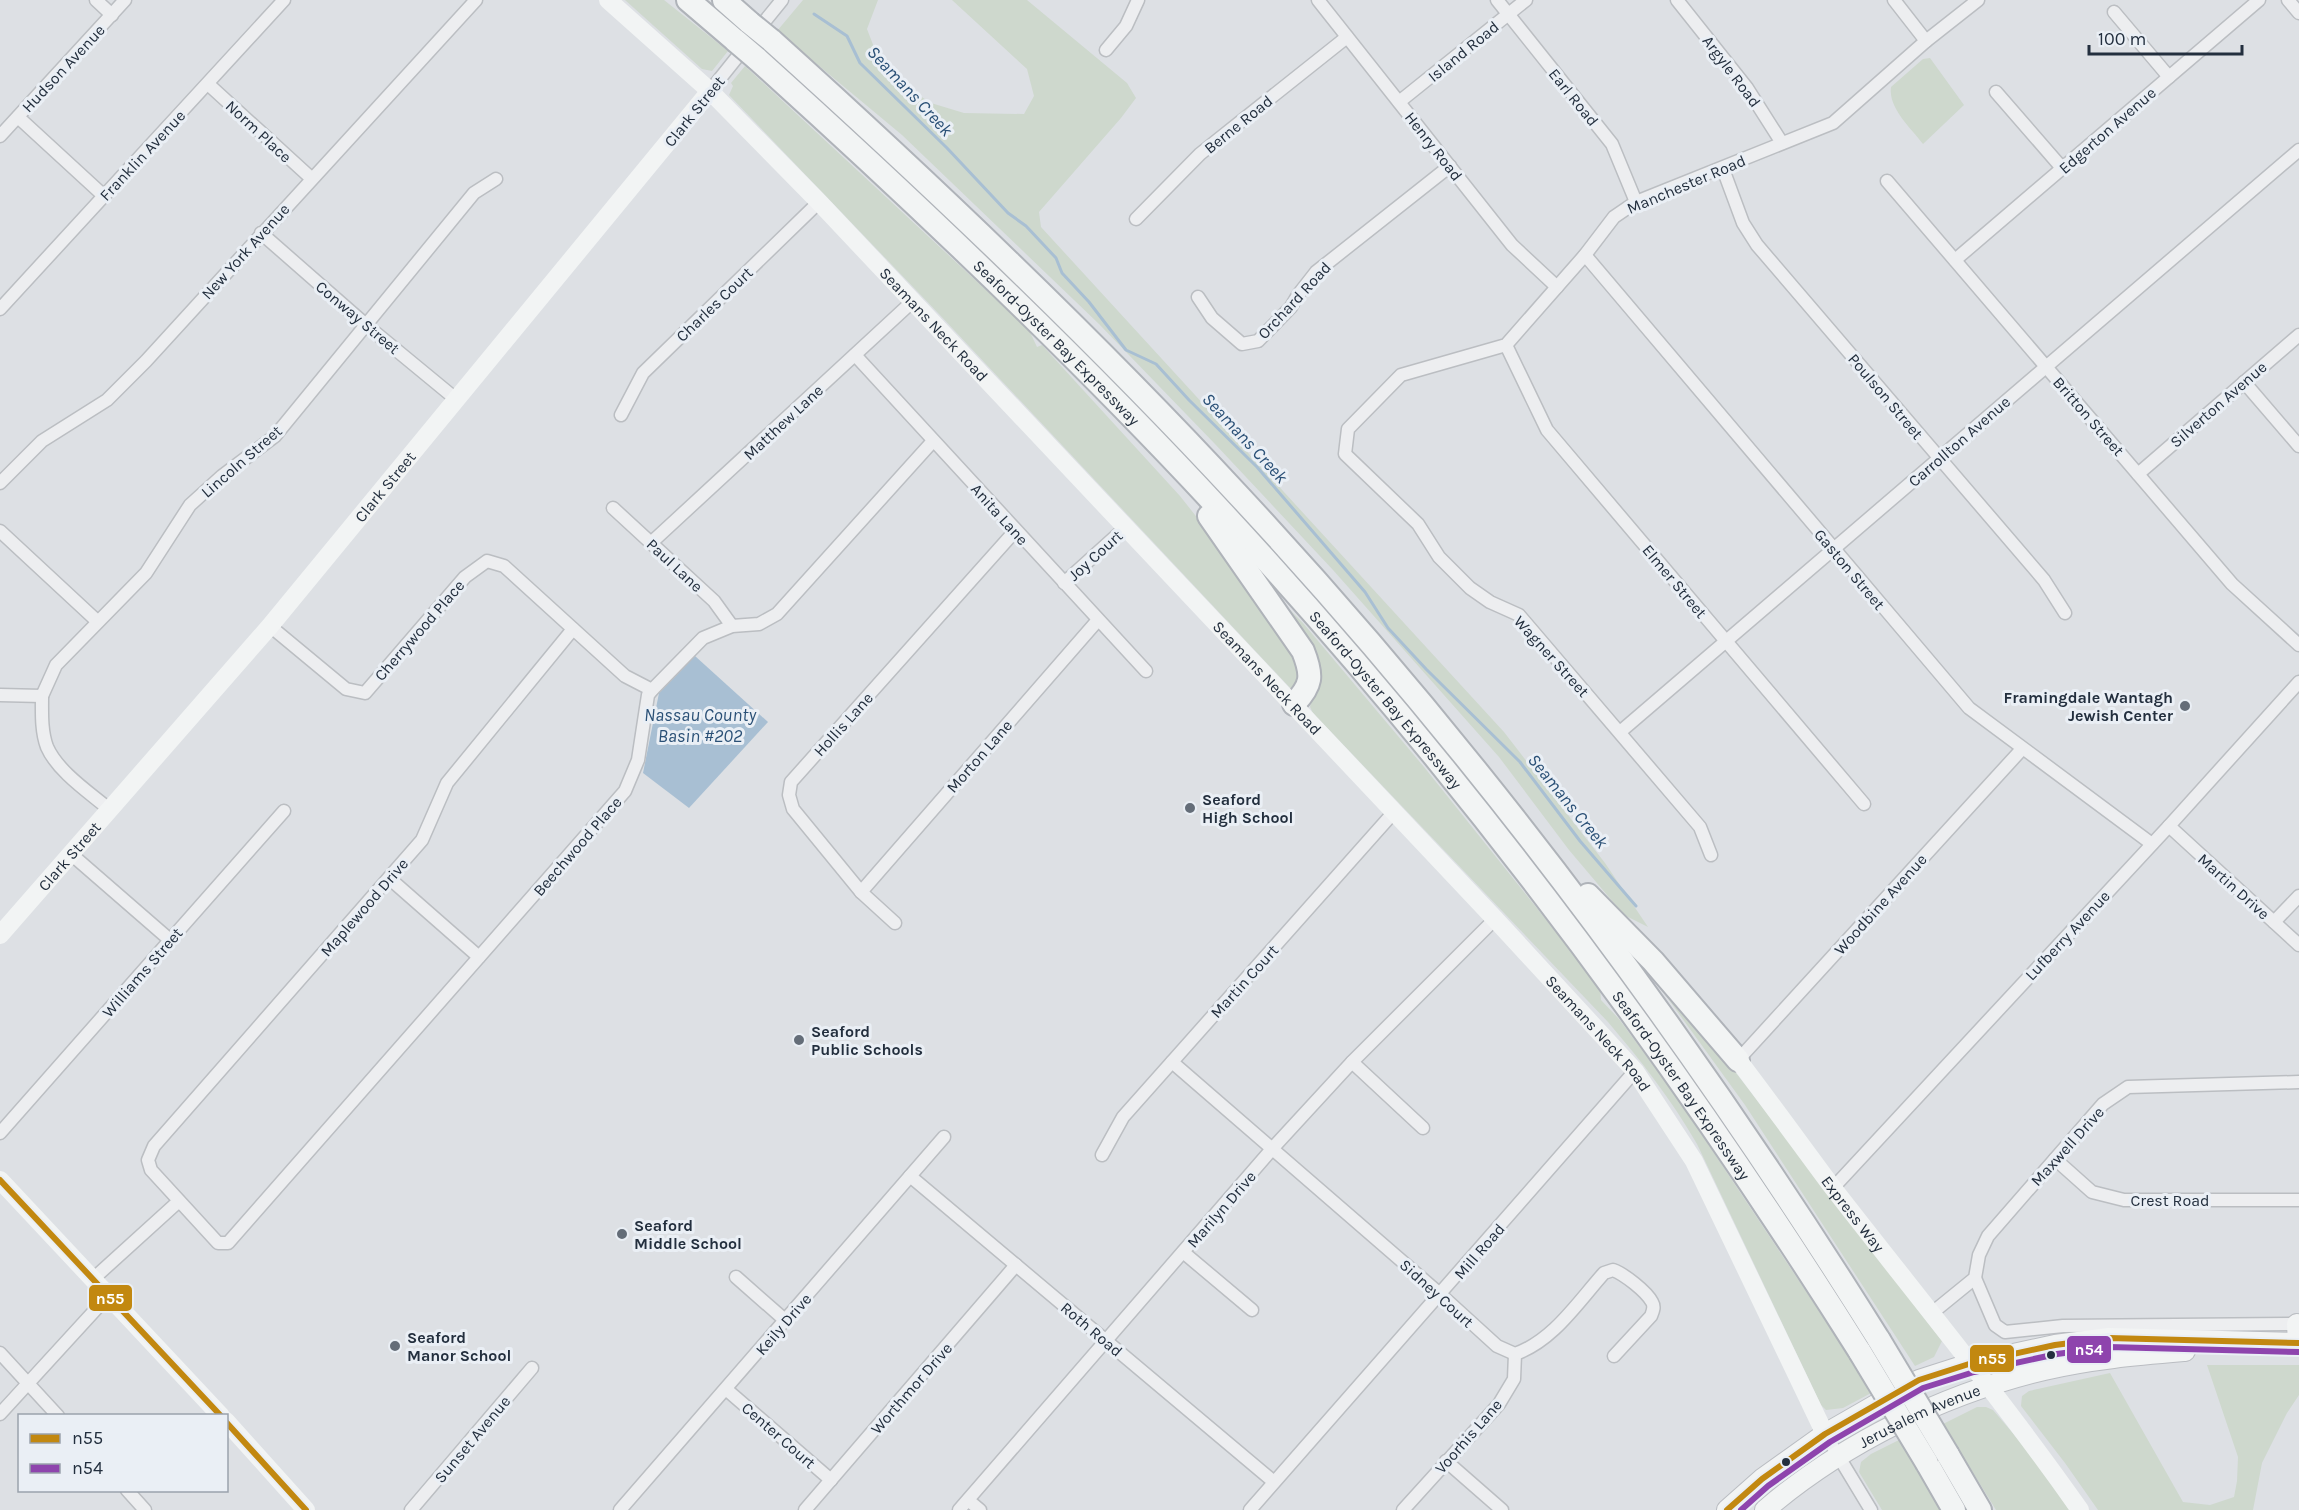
<svg xmlns="http://www.w3.org/2000/svg" width="2299" height="1510" viewBox="0 0 2299 1510" font-family="Karla,sans-serif">
<style>
.green{fill:#ced8cd}
.water{fill:#a8bfd3}
.lines{fill:none;stroke-linecap:round;stroke-linejoin:round}
.stream{stroke:#a8bfd3;stroke-width:3}
.street-casing{stroke:#bbbec2;stroke-width:15}
.primary-casing{stroke:#babdc2;stroke-width:22}
.highway-casing{stroke:#afb3b9;stroke-width:26}
.street{stroke:#edeef0;stroke-width:12}
.secondary{stroke:#f2f4f4;stroke-width:18}
.primary{stroke:#f2f4f4;stroke-width:20}
.highway{stroke:#f2f4f4;stroke-width:22}
.highway-bridge-casing{stroke:#afb3b9;stroke-width:26;stroke-linecap:butt}
.highway-bridge{stroke:#f2f4f4;stroke-width:22}
.bus-1-casing{stroke:#eaeff5;stroke-width:10}
.bus-2-casing{stroke:#eaeff5;stroke-width:10}
.bus-1{stroke:#c28810;stroke-width:6}
.bus-2{stroke:#8e44ad;stroke-width:6}
.poi-dot{fill:#646d78;stroke:#eaeff5;stroke-width:2}
.bus-dot{fill:#232f3e;stroke:#eaeff5;stroke-width:2}
.labels{text-anchor:middle;stroke-width:6;stroke-linejoin:round;paint-order:stroke}
.street-label{font-size:16px;fill:#232f3e;stroke:#eaeff5}
.poi-label{font-size:16px;font-weight:bold;fill:#232f3e;stroke:#eaeff5;text-anchor:start}
.water-label{font-size:18px;font-style:italic;fill:#2a5076;stroke:#eaeff5}
.line-badge{stroke:#eaeff5;stroke-width:2}
.badge-label{font-size:16px;text-anchor:middle;font-weight:bold;fill:#fff}
</style>
<rect width="100%" height="100%" fill="#dde0e4"/>
<g class="green">
<path d="M625,0H664L728,51L712,71L702,69Z"/>
<path d="M803,0H878L867,29L877,55L900,83L931,103L964,113L1024,114L1034,96L1027,69L952,0H1027L1127,83L1136,98L1121,118L1039,212L1041,227L1504,732L1605,863L1648,927L1624,915L1569,850L1499,757L1333,570L1215,444L1099,324L902,135L777,31Z"/>
<path d="M1930,58L1964,105L1923,144C1911,128 1888,108 1891,87L1923,59Z"/>
<path d="M745,66L1029,330L1037,347L1042,345L1180,496L1214,539L1307,668L1293,691L938,313L729,95L733,86L731,83Z"/>
<path d="M1275,595L1303,623L1424,767L1600,987L1601,1000L1619,1019L1678,1099L1873,1392L1843,1408L1826,1410L1821,1405L1697,1144C1671,1099 1642,1062 1608,1022L1313,713L1310,707L1312,699Z"/>
<path d="M1632,949L1733,1069L1942,1341L1934,1357L1915,1366L1745,1105Z"/>
<path d="M2207,1365H2299V1395L2287,1413L2262,1463L2253,1510H2098L2065,1463L2021,1406L2022,1396L2029,1391L2110,1373L2183,1502L2210,1505L2234,1497L2237,1481L2238,1457Z"/>
<path d="M1977,1407H1986L1993,1410L2036,1460L2069,1510H1996L1943,1424Z"/>
<path d="M1901,1439L1941,1510H1882L1859,1472L1861,1462L1871,1454Z"/>
</g>
<path class="water" d="M695,656L768,722L689,808L643,773L659,693Z"/>
<g class="lines">
<path class="stream" d="M814,14L847,36L860,63L947,148L1008,213L1026,226L1056,258L1062,273L1089,302L1126,350L1156,364L1189,400L1257,467L1365,592L1388,628L1426,669L1520,762L1580,841L1636,906"/>
<g class="street-casing">
<g id="street">
<path d="M96,0L112,15"/>
<path d="M1318,0L1512,245L1557,287"/>
<path d="M1497,0L1612,144L1636,202"/>
<path d="M1677,0L1747,88L1782,143"/>
<path d="M1894,0L1926,41"/>
<path d="M2288,0L2299,13"/>
<path d="M2114,12L2169,77"/>
<path d="M756,32L782,0"/>
<path d="M1106,50L1126,26L1138,0"/>
<path d="M208,84L311,178"/>
<path d="M710,91L746,46"/>
<path d="M1996,92L2062,168"/>
<path d="M1399,102L1526,0"/>
<path d="M18,117L104,196"/>
<path d="M0,136L125,0"/>
<path d="M1723,169L1743,223L1757,245L2044,580L2065,613"/>
<path d="M1887,181L2232,584L2299,645"/>
<path d="M1136,219L1200,154L1347,37"/>
<path d="M261,233L366,325L457,400"/>
<path d="M1585,255L1969,708L2152,844"/>
<path d="M1955,260L2259,0"/>
<path d="M1198,297L1212,318L1242,344L1258,341L1291,307L1298,295L1316,272L1450,166"/>
<path d="M0,309L284,0"/>
<path d="M1506,345L1547,430L1864,804"/>
<path d="M855,355L1146,671"/>
<path d="M2244,382L2299,446"/>
<path d="M621,415L643,373L819,202"/>
<path d="M2138,474L2299,335"/>
<path d="M0,483L42,441L107,400L146,361L476,0"/>
<path d="M613,508L714,601L732,626"/>
<path d="M0,531L97,621"/>
<path d="M652,542L913,301"/>
<path d="M1064,583L1126,527"/>
<path d="M270,626L346,689L365,693L465,577L487,561L504,566L625,676L652,690"/>
<path d="M573,629L447,783L422,840L154,1146L148,1160L151,1170L218,1243H228L625,791L638,760L648,695L652,690L703,638L732,626L759,624L777,614L933,441"/>
<path d="M0,695L42,696L56,665L146,573L190,505L222,476L275,436L474,193L496,179"/>
<path d="M42,696C42,712 41,731 47,747C58,772 90,793 110,810"/>
<path d="M1620,732L2299,150"/>
<path d="M2169,826L2299,945"/>
<path d="M71,854L170,940"/>
<path d="M1711,855L1700,827L1519,615L1490,602L1470,588L1439,557L1418,524L1345,454L1348,429L1401,375L1506,345L1585,255L1614,217L1636,202L1833,123L1926,41L1978,0"/>
<path d="M389,878L479,957"/>
<path d="M861,892L1098,620"/>
<path d="M2274,922L2299,896"/>
<path d="M895,923L861,892L793,809L789,795L791,782L1015,531"/>
<path d="M1738,1060L2022,749"/>
<path d="M1172,1062L1441,1295L1497,1346L1515,1354C1553,1341 1578,1302 1604,1273L1613,1270C1624,1274 1646,1291 1652,1302C1655,1307 1653,1311 1651,1316L1614,1356"/>
<path d="M1352,1062L1423,1128"/>
<path d="M0,1133L284,811"/>
<path d="M1102,1155L1123,1117L1394,812"/>
<path d="M2055,1159L2092,1192L2124,1200H2299"/>
<path d="M910,1176L1274,1482"/>
<path d="M1833,1188L2169,826L2299,682"/>
<path d="M1183,1252L1252,1310"/>
<path d="M736,1277L786,1321"/>
<path d="M1975,1278L1995,1325L2005,1332L2063,1326L2299,1324"/>
<path d="M93,1279L179,1201"/>
<path d="M1932,1313L1975,1278L1979,1255L1988,1236L2103,1104L2128,1087L2299,1082"/>
<path d="M0,1353L58,1416"/>
<path d="M727,1390L831,1480"/>
<path d="M0,1414L108,1296"/>
<path d="M1825,1434L1871,1510"/>
<path d="M1446,1461L1502,1510"/>
<path d="M127,1490L145,1510"/>
<path d="M968,1500L980,1510"/>
<path d="M411,1510L532,1368"/>
<path d="M620,1510L944,1137"/>
<path d="M805,1510L1016,1265"/>
<path d="M959,1510L1272,1149L1352,1062L1495,919"/>
<path d="M1250,1510L1635,1071"/>
<path d="M1403,1510L1499,1404L1514,1379L1515,1354"/>
</g>
</g>
<g class="primary-casing">
<g id="primary">
<path d="M2297,1324L2298,1343"/>
<path d="M1727,1510L1762,1479L1825,1434L1919,1380L1972,1363L2055,1345L2109,1338L2299,1343"/>
<path id="s4" d="M1765,1510C1843,1443 1944,1394 2044,1370C2090,1359 2138,1355 2185,1351"/>
</g>
</g>
<g class="highway-casing">
<g id="highway">
<path d="M688,0L736,41"/>
<path d="M724,0L750,23"/>
<path d="M771,40C933,186 1091,336 1240,497C1480,755 1692,1041 1879,1340"/>
<path id="s5" d="M756,58C918,204 1075,353 1223,513C1462,771 1673,1055 1860,1352"/>
<path d="M1209,516L1303,651C1313,676 1312,685 1294,704"/>
<path d="M1588,895L1653,961L1738,1060"/>
<path d="M1948,1455L1980,1510"/>
<path d="M1927,1463L1954,1510"/>
</g>
</g>
<use href="#street" class="street"/>
<g class="secondary">
<path id="s1" d="M608,0L710,91L819,202L1495,919L1635,1071L1694,1161L1825,1434"/>
<path id="s2" d="M0,935L270,626L710,91"/>
<path id="s3" d="M1738,1060C1770,1102 1801,1145 1833,1188C1916,1295 2002,1399 2080,1510"/>
<path d="M0,1180L221,1416"/>
<path d="M226,1421L306,1510"/>
</g>
<use href="#primary" class="primary"/>
<use href="#highway" class="highway"/>
<g class="highway-bridge-casing">
<g id="highway-bridge">
<path d="M750,23L771,40"/>
<path d="M736,41L756,58"/>
<path d="M1879,1340L1948,1455"/>
<path d="M1860,1352L1927,1463"/>
</g>
</g>
<use href="#highway-bridge" class="highway-bridge"/>
<g class="bus-1-casing">
<g id="bus-1">
<path d="M0,1180L221,1416"/>
<path d="M226,1422L306,1510"/>
<path d="M1727,1510L1762,1479L1825,1434L1919,1380L1972,1363L2055,1345L2109,1338L2299,1343"/>
</g>
</g>
<g class="bus-2-casing">
<path id="bus-2" d="M1741,1510L1768,1486L1830,1442L1923,1388L1974,1372L2057,1354L2109,1347L2299,1352"/>
</g>
<use href="#bus-1" class="bus-1"/>
<use href="#bus-2" class="bus-2"/>
</g>
<g class="poi-dot">
<circle cx="2185" cy="706" r="6"/>
<circle cx="1190" cy="808" r="6"/>
<circle cx="799" cy="1040" r="6"/>
<circle cx="622" cy="1234" r="6"/>
<circle cx="395" cy="1346" r="6"/>
</g>
<g class="bus-dot">
<circle cx="2051" cy="1355" r="5"/>
<circle cx="1786" cy="1462" r="5"/>
</g>
<g class="labels">
<g class="street-label">
<text transform="translate(1463 51) rotate(-39)" y="6">Island Road</text>
<text transform="translate(63 68) rotate(-47)" y="6">Hudson Avenue</text>
<text transform="translate(1732 71) rotate(53)" y="6">Argyle Road</text>
<text transform="translate(1574 97) rotate(51)" y="6">Earl Road</text>
<text transform="translate(694 111) rotate(-51)" y="6">Clark Street</text>
<text transform="translate(1238 124) rotate(-39)" y="6">Berne Road</text>
<text transform="translate(2107 130) rotate(-41)" y="6">Edgerton Avenue</text>
<text transform="translate(259 131) rotate(43)" y="6">Norm Place</text>
<text transform="translate(1434 146) rotate(52)" y="6">Henry Road</text>
<text transform="translate(142 155) rotate(-47)" y="6">Franklin Avenue</text>
<text transform="translate(1686 184) rotate(-23)" y="6">Manchester Road</text>
<text transform="translate(245 251) rotate(-48)" y="6">New York Avenue</text>
<text transform="translate(1294 300) rotate(-47)" y="6">Orchard Road</text>
<text transform="translate(714 304) rotate(-44)" y="6">Charles Court</text>
<text transform="translate(358 317) rotate(40)" y="6">Conway Street</text>
<text dy="6" stroke="none"><textPath href="#s1" startOffset="460">Seamans Neck Road</textPath></text>
<text dy="6" stroke="none"><textPath href="#s5" startOffset="414">Seaford-Oyster Bay Expressway</textPath></text>
<text transform="translate(1886 396) rotate(50)" y="6">Poulson Street</text>
<text transform="translate(2218 404) rotate(-41)" y="6">Silverton Avenue</text>
<text transform="translate(2089 416) rotate(49)" y="6">Britton Street</text>
<text transform="translate(783 422) rotate(-43)" y="6">Matthew Lane</text>
<text transform="translate(1959 441) rotate(-41)" y="6">Carrollton Avenue</text>
<text transform="translate(241 461) rotate(-41)" y="6">Lincoln Street</text>
<text dy="6" stroke="none"><textPath href="#s2" startOffset="591">Clark Street</textPath></text>
<text transform="translate(1000 514) rotate(48)" y="6">Anita Lane</text>
<text transform="translate(1095 555) rotate(-42)" y="6">Joy Court</text>
<text transform="translate(675 565) rotate(43)" y="6">Paul Lane</text>
<text transform="translate(1850 569) rotate(50)" y="6">Gaston Street</text>
<text transform="translate(1675 581) rotate(50)" y="6">Elmer Street</text>
<text transform="translate(419 630) rotate(-49)" y="6">Cherrywood Place</text>
<text transform="translate(1552 656) rotate(48)" y="6">Wagner Street</text>
<text dy="6" stroke="none"><textPath href="#s1" startOffset="946">Seamans Neck Road</textPath></text>
<text dy="6" stroke="none"><textPath href="#s5" startOffset="900">Seaford-Oyster Bay Expressway</textPath></text>
<text transform="translate(843 724) rotate(-48)" y="6">Hollis Lane</text>
<text transform="translate(979 756) rotate(-49)" y="6">Morton Lane</text>
<text transform="translate(577 846) rotate(-49)" y="6">Beechwood Place</text>
<text dy="6" stroke="none"><textPath href="#s2" startOffset="105">Clark Street</textPath></text>
<text transform="translate(2234 886) rotate(42)" y="6">Martin Drive</text>
<text transform="translate(1880 904) rotate(-48)" y="6">Woodbine Avenue</text>
<text transform="translate(364 907) rotate(-49)" y="6">Maplewood Drive</text>
<text transform="translate(2067 935) rotate(-47)" y="6">Lufberry Avenue</text>
<text transform="translate(142 972) rotate(-49)" y="6">Williams Street</text>
<text transform="translate(1244 981) rotate(-48)" y="6">Martin Court</text>
<text dy="6" stroke="none"><textPath href="#s1" startOffset="1432">Seamans Neck Road</textPath></text>
<text dy="6" stroke="none"><textPath href="#s5" startOffset="1386">Seaford-Oyster Bay Expressway</textPath></text>
<text transform="translate(2067 1146) rotate(-48)" y="6">Maxwell Drive</text>
<text x="2170" y="1206">Crest Road</text>
<text transform="translate(1221 1209) rotate(-49)" y="6">Marilyn Drive</text>
<text dy="6" stroke="none"><textPath href="#s3" startOffset="192">Express Way</textPath></text>
<text transform="translate(1479 1251) rotate(-49)" y="6">Mill Road</text>
<text transform="translate(1437 1293) rotate(42)" y="6">Sidney Court</text>
<text transform="translate(783 1324) rotate(-49)" y="6">Keily Drive</text>
<text transform="translate(1092 1329) rotate(40)" y="6">Roth Road</text>
<text transform="translate(911 1388) rotate(-49)" y="6">Worthmor Drive</text>
<text dy="6" stroke="none"><textPath href="#s4" startOffset="182">Jerusalem Avenue</textPath></text>
<text transform="translate(779 1435) rotate(41)" y="6">Center Court</text>
<text transform="translate(1468 1436) rotate(-49)" y="6">Voorhis Lane</text>
<text transform="translate(472 1439) rotate(-50)" y="6">Sunset Avenue</text>
</g>
<g class="poi-label">
<text x="2173" y="703" text-anchor="end">Framingdale Wantagh<tspan x="2173" dy="18">Jewish Center</tspan></text>
<text x="1202" y="805">Seaford<tspan x="1202" dy="18">High School</tspan></text>
<text x="811" y="1037">Seaford<tspan x="811" dy="18">Public Schools</tspan></text>
<text x="634" y="1231">Seaford<tspan x="634" dy="18">Middle School</tspan></text>
<text x="407" y="1343">Seaford<tspan x="407" dy="18">Manor School</tspan></text>
</g>
<g class="water-label">
<text transform="translate(910 91) rotate(47)" y="6">Seamans Creek</text>
<text transform="translate(1245 438) rotate(47)" y="6">Seamans Creek</text>
<text x="700" y="721">Nassau County<tspan x="700" dy="21">Basin #202</tspan></text>
<text transform="translate(1568 801) rotate(51)" y="6">Seamans Creek</text>
</g>
</g>
<g class="line-badge">
<rect x="88" y="1284" width="45" height="28" rx="6" fill="#c28810"/>
<rect x="2066" y="1335" width="46" height="29" rx="6" fill="#8e44ad"/>
<rect x="1969" y="1344" width="46" height="29" rx="6" fill="#c28810"/>
</g>
<g class="badge-label">
<text x="110" y="1304">n55</text>
<text x="2089" y="1355">n54</text>
<text x="1992" y="1364">n55</text>
</g>
<rect x="18" y="1414" width="210" height="78" fill="#eaeff5" stroke="#9aa2ac" stroke-width="1.5"/>
<rect x="30" y="1434" width="30" height="9" fill="#c28810" stroke="#9aa2ac" stroke-width="1.5"/>
<text x="72" y="1444" font-size="18" fill="#232f3e">n55</text>
<rect x="30" y="1464" width="30" height="9" fill="#8e44ad" stroke="#9aa2ac" stroke-width="1.5"/>
<text x="72" y="1474" font-size="18" fill="#232f3e">n54</text>
<path d="M2089 45v9h153v-9" fill="none" stroke="#232f3e" stroke-width="3"/>
<text x="2098" y="45" font-size="18" fill="#232f3e" stroke="#eaeff5" stroke-width="4.5" paint-order="stroke">100 m</text>
</svg>
